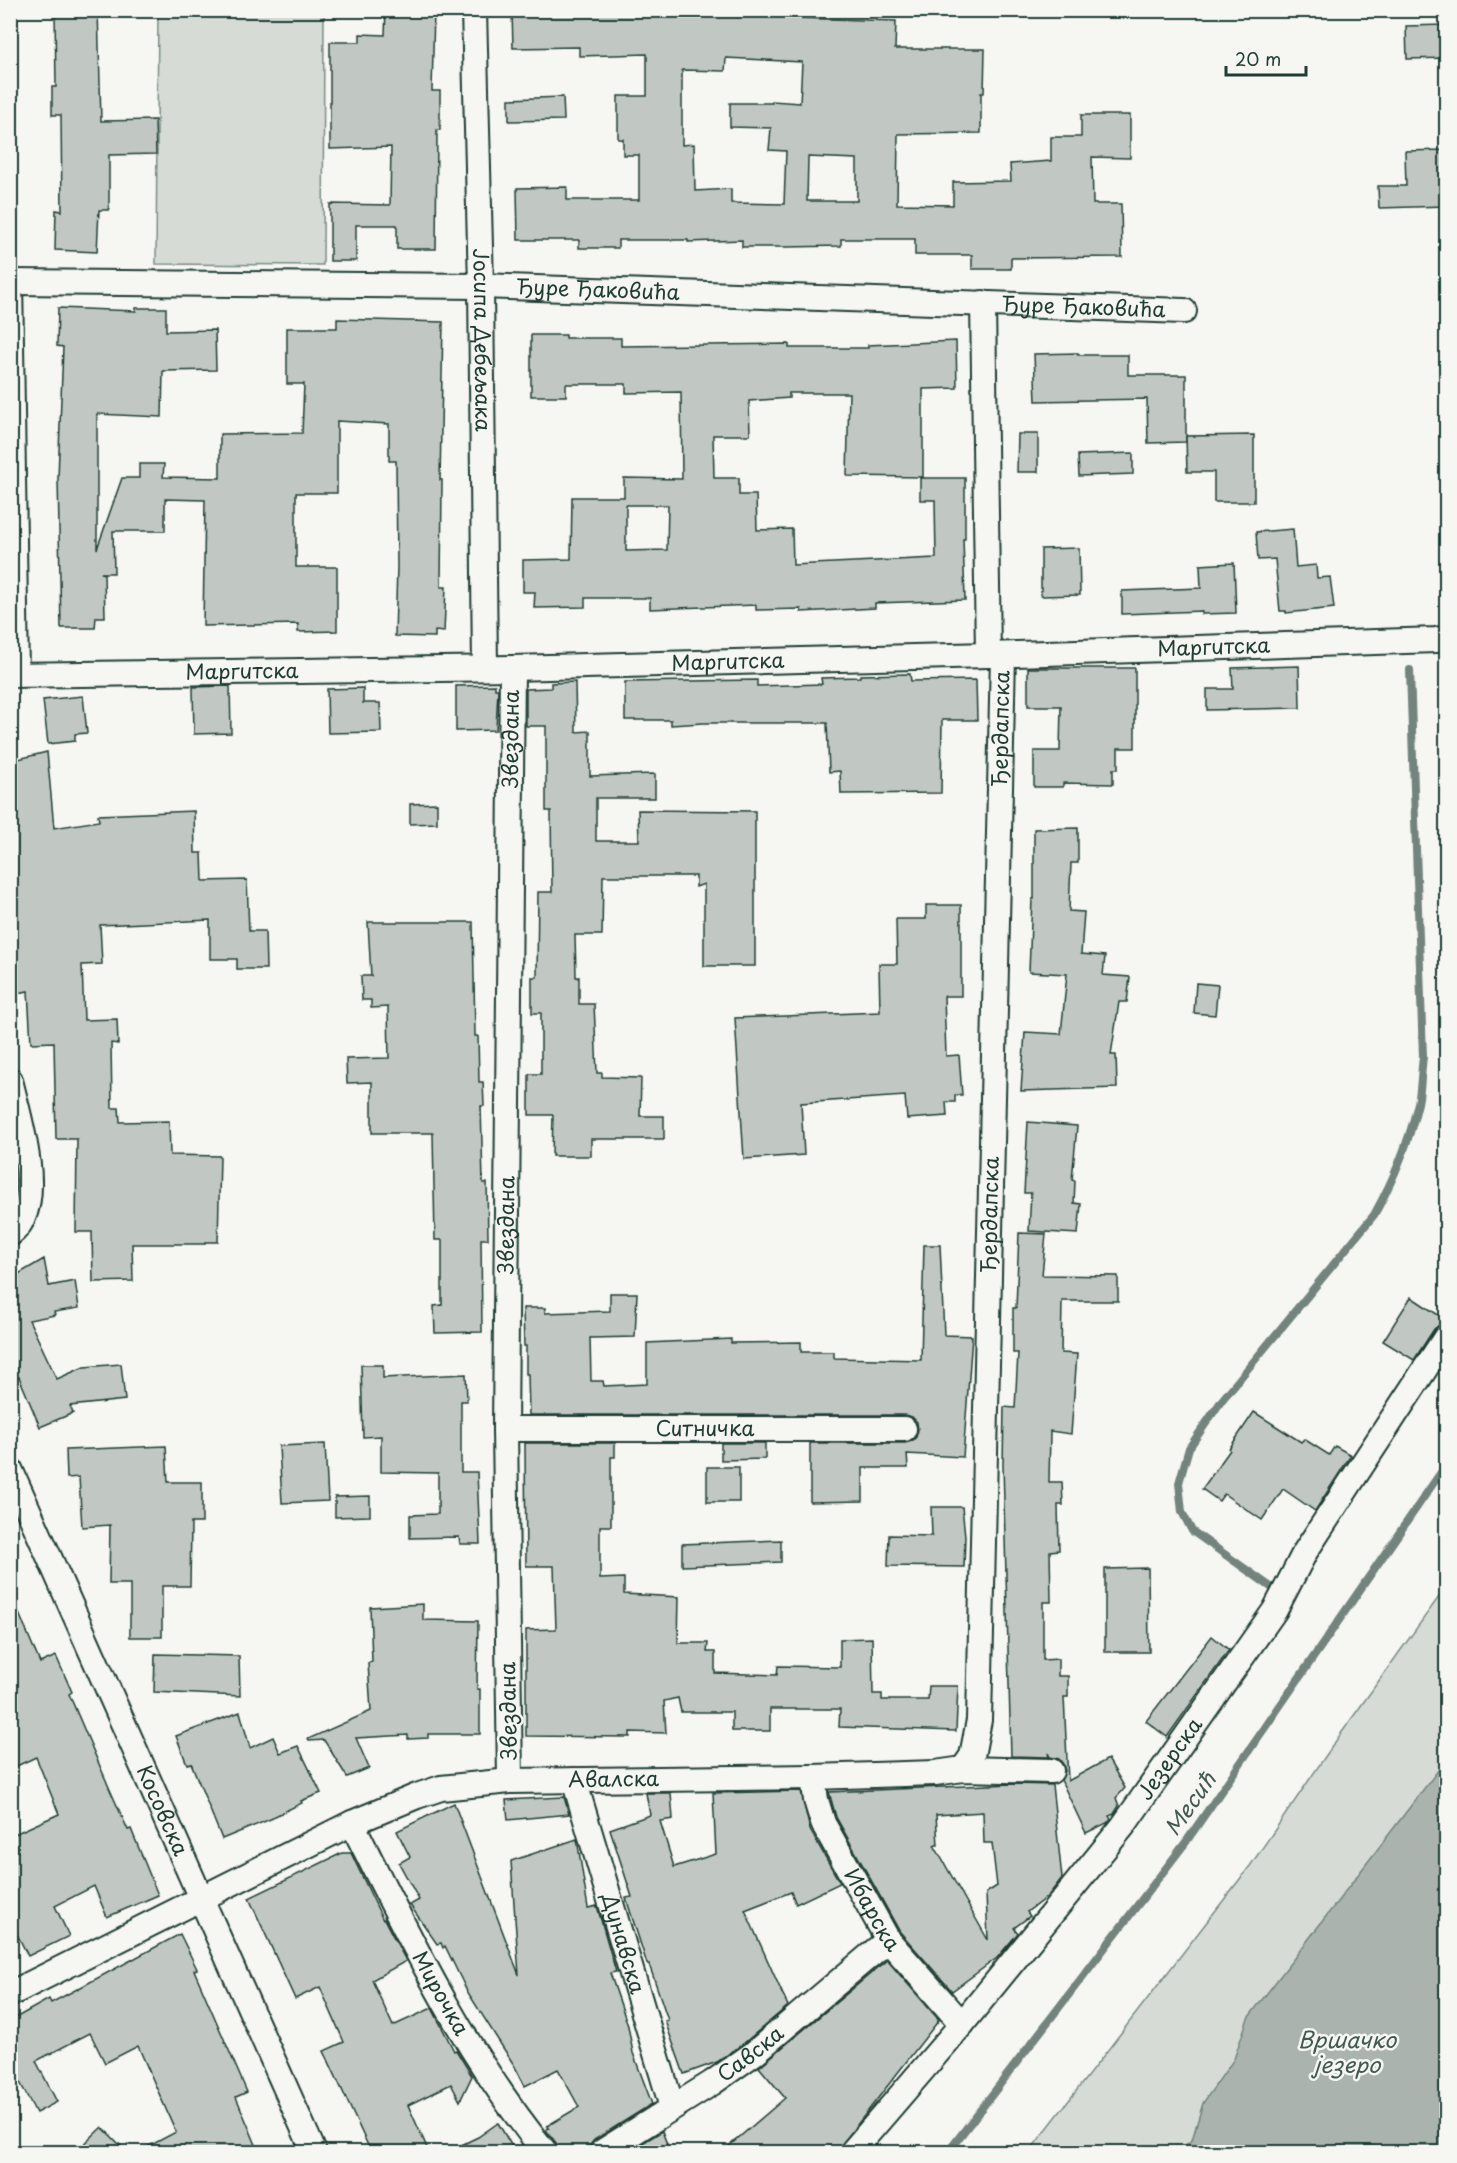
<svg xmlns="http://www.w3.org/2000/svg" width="1457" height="2163" viewBox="0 0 1457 2163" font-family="'Playpen Sans',sans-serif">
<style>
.green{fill:#d6dbd6;stroke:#7a8c85;stroke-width:1.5}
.water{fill:#aab3ae;stroke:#72847d;stroke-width:1.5}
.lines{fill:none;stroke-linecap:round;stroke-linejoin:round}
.stream{stroke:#72847d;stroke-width:8}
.building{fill:#c1c8c3;stroke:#1f3d34;stroke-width:1.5;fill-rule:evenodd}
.street-casing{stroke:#1f3d34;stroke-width:28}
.street{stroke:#f6f6f2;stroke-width:24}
.labels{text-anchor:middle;stroke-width:5;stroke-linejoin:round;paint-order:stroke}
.street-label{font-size:21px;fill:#1f3d34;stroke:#f6f6f2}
.water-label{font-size:22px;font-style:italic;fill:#425a52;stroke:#f6f6f2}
</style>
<rect width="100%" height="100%" fill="#f6f6f2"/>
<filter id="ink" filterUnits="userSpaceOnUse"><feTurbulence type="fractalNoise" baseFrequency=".0167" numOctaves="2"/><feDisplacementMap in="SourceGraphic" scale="12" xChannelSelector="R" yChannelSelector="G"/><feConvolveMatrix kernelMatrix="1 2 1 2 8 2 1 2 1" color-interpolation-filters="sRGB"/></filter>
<g filter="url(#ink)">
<g class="green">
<path d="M158,11H324L323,265L156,264Z"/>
<path d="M1446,1587V2152H1029L1250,1866L1340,1735Z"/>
</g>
<path class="water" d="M1446,1760V2152H1176L1192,2140L1203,2103L1234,2059L1248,2018Z"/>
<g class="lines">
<g class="stream">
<path d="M1275,1590L1192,1531L1182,1512L1179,1483L1189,1448L1222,1400L1374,1215C1393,1181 1409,1142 1418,1103C1421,1089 1421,1072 1423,1057L1410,670"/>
<path d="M948,2152L1186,1842L1446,1465"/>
</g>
</g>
<g class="building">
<path d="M55,10H98L101,121L155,120L156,154L109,155V210H99L97,252L55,250L56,210L62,211L61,115H52V87H56Z"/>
<path d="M386,10H434L432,91H440V130H437L436,249H397V225H356V261H330V204L390,205L391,147L330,149V42H360V34L385,35Z"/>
<path d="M512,10H727V16L896,21L895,49H985L984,93H981V133L898,134L897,204L953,205V182L1011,181L1010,164L1051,161V137H1081V115H1130V158L1092,157L1093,204H1121L1122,257L1011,258V269H972V255H915V239H841V246L785,247H742V240L688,242V240H618V248H579V240H518L517,188L567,187V200H639V155H623V139H618V96H647V54L579,56V47L513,48ZM726,58L802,62L800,103L772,101V103H730V127L771,128L769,150L786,151L784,204L731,203V189L695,191L694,144L682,145V70L725,71ZM808,157L857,159V201H807Z"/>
<path d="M1446,25V58L1407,59L1406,26Z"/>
<path d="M563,97L564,120L509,121V99Z"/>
<path d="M1446,150V206L1379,208L1378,186H1406L1405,151Z"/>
<path d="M58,308L136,311V308H166V331L215,330L216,370L163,371L162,417L97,414V549L122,478H139V464H164L163,477L220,478V434L302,433L304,384H287V328H337V319L443,322L440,480H442L441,587H446L444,632L435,631V637L395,636L397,567L396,461H389V424L337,421V493H296V567H337V631L298,632V624L203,626L205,500L165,499V531H113L114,573H101L104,574L105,617H96L95,628H61L58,478L63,347L57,346Z"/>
<path d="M531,335H566V338H621V346L789,344V348H868V345L956,341L957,388L923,389V477L847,476L849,393H789V398L749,401L750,435H713L714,478H739V495H756L757,530L792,529L793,565L936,558L935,500H920V478H965V539H963L965,600L875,603V608L801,612V609L756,610V605L650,609V598H585V607L534,608L535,592H523V560L571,559L572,497H624V478L682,479L681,392L626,393V384H566V396H531ZM626,505H668L667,550L626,551Z"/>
<path d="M1078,353V355H1128V375H1186V442L1148,443L1147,399L1036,401L1034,354Z"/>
<path d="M1018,434H1038V472H1017Z"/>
<path d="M1254,435V502H1214V472H1187L1186,436Z"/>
<path d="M1133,453V474L1079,476L1078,455Z"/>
<path d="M1293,529L1296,567L1316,565L1317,578L1330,577L1334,608L1286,613V611H1280L1275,559L1258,560L1256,532Z"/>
<path d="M1079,548L1080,595L1041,596V549Z"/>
<path d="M1234,563L1236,613L1202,614V611L1122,614V591L1201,588L1200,565Z"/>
<path d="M1299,666L1300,708L1207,710V689H1233L1232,668Z"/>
<path d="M1028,668H1135V748H1118V769H1113V784L1063,783V787H1034V751H1060L1061,706H1028Z"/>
<path d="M910,674L911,681L976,680L977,720H942L941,793L841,794L840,771L829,772L827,723H703L671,725V720H625V682L757,680V686L822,684L821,678L860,677V675Z"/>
<path d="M575,682L576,732L590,731V776L655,774V798H596V841H639L638,810L755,811V966H704V884L696,887V876H603L602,935H575L576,977H579V1004H594L597,1073H602V1077L641,1078L640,1116H664V1139H591V1156H552L553,1115H529V1074H541V1013H532V977H537L538,892H552L551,811H546V726H526V689L551,688V683Z"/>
<path d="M495,685V689H498L496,730L456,731V686Z"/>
<path d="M230,686L231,733L194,734L193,687Z"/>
<path d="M363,688V703H380L381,732L328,733L327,689Z"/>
<path d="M83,696L87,733L75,734V741L48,744L43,700Z"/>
<path d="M47,752L54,828L99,821L98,815L194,811L195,853H202L203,881L247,880L249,931H265L266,969H237V959H210V920L100,925L102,964L82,965L84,1020L117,1019L118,1044L111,1043L112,1108H119L120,1122L169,1121L170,1155L220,1156L218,1242H205V1244H132L133,1281L93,1282L92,1232H76L77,1139H56L54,1042L31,1043L28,991L18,993L10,959V761Z"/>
<path d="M437,803V823L410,824V804Z"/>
<path d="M1078,828V863H1071L1069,911L1084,912L1081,954L1105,956L1103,975L1130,977L1127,1002H1119L1111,1055H1116L1117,1088L1021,1091L1025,1032L1061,1034L1067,974L1029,972L1032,899H1034V829Z"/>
<path d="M926,905H961V996H944L946,1056L959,1055L962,1095H955V1102H946L947,1116L907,1119L905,1096L801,1103L804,1155L744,1159L735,1018L880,1012L879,964H897L896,919H926Z"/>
<path d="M368,922H473L475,1036H478L479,1082H483L484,1106H481L483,1183H487L488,1239H481L482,1332L435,1333L434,1306L442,1305V1240H435L433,1133H372V1082L347,1083L346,1059L389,1058L388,1007L371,1008V1000H362L361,976H371Z"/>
<path d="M1196,983L1218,985L1215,1015L1194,1013Z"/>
<path d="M1028,1122L1077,1126L1072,1180L1075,1181L1074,1203L1081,1204L1078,1234L1029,1231L1031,1193H1024Z"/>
<path d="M1019,1233L1046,1234L1042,1275L1118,1276V1301H1062L1061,1353L1077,1354L1071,1434L1050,1431L1049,1482H1062L1063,1505H1058L1059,1550L1050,1551L1051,1602H1043V1660L1058,1659V1676H1068V1697H1064L1068,1781L1108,1759L1125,1788L1116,1798L1119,1806L1114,1814L1109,1816L1111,1819L1107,1823L1086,1833L1061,1780L1065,1771L1063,1764L1059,1759L1050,1757L1048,1753L1049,1757L1011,1756L1003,1465L1004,1407L1015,1408L1018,1353H1013V1308H1016Z"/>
<path d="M924,1245H940L944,1335L972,1336L963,1457L907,1454L908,1468H863V1501L810,1502V1443H905L912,1441L916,1437L918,1430L917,1422L912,1417L904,1415H529L528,1374H526V1346H524L523,1308H545V1313L610,1311V1293H637L635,1337L590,1338L591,1381H603L604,1386L647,1384V1343L731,1339V1343L801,1342V1352H834V1358L921,1360Z"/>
<path d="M44,1259L49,1286L75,1281L79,1308L54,1312L55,1315L29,1320L57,1379L84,1367L121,1364L125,1400L70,1406L73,1413L40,1427L19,1377L16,1378L10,1366V1279Z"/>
<path d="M1411,1297L1446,1320L1434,1329L1414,1360L1383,1341Z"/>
<path d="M361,1365H383V1378L466,1374L467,1401H461V1472H477L480,1544H460L459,1537L410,1538V1515L438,1514V1473L381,1472V1436L363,1437Z"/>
<path d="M1254,1412L1301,1442L1304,1439L1329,1455L1335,1446L1351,1455L1315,1511L1283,1489L1262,1520L1224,1494L1219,1501L1202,1489L1230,1450L1229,1449Z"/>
<path d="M525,1443H615V1457H611V1526H600V1579L624,1578V1594L679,1597L678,1643H708L707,1652H715V1673L777,1675L778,1666L840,1667V1639L872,1638L873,1694H882V1700H928L929,1686H958L956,1731L839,1727L840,1709H770V1731H732V1712H681L678,1698L664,1701L666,1733L630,1732V1737L526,1736V1630L556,1629L554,1566H526Z"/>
<path d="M721,1443H765V1459L721,1460Z"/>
<path d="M325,1444L328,1501L282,1503L279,1446Z"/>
<path d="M166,1446L168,1482H202V1523H191L190,1586H162V1637H130V1584H109L110,1525L82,1527L79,1477L67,1478L66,1450Z"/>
<rect x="707" y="1467" width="32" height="35"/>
<path d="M370,1496V1516L335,1517V1497Z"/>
<path d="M931,1507H962L965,1536L964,1567L888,1566L889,1535L932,1536Z"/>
<path d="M781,1540V1562L682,1566V1544Z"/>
<path d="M1148,1568L1149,1652H1105V1569Z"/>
<path d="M10,1592L40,1663L56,1656L72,1692L69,1694L111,1792L128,1830L131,1829L158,1895L107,1917L94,1886L55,1906L69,1936L28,1956L10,1920V1836L59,1814L36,1757L10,1769Z"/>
<path d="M423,1604V1620L478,1621L477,1689H480V1734H428V1738L408,1739V1735L356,1738L369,1768L347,1777L324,1740L309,1741L308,1739L371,1711L368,1663L372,1662L370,1607Z"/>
<path d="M1212,1636L1229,1650L1167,1737L1146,1721Z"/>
<path d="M155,1654L239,1656L240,1696L154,1692Z"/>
<path d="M240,1712L250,1748L273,1737L280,1753L298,1746L321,1793L301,1801L302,1803L273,1817V1818L222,1839L191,1763L187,1764L176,1736Z"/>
<path d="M1012,1784L1052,1785L1062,1878L1048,1896L1027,1912L1030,1916L1014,1928L1018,1933L997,1958L952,1991L900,1932L836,1817L829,1792ZM983,1812L984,1843H992L997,1886L986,1893L988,1940L934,1845H938L936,1815Z"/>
<path d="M801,1791L810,1830L840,1883L796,1904L791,1892L745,1910L788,2006L744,2043L717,2062L684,2074L665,2021L668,2020L649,1964H647L626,1898L632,1897L610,1829L650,1815L646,1793H671L673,1819L660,1821L674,1867L716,1854L713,1793Z"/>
<path d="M564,1797L569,1814L508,1820L506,1800Z"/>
<path d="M454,1803L519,1975L511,1861L577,1839L588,1908L597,1906L616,1972L610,1973L628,2026L633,2053L652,2104L594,2140L590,2145L588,2152H559L557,2144L546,2130L549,2128L547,2126L579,2107L558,2069L525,2086L514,2065L467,1991L445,1946L443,1948L441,1943L437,1944L410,1905L419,1900L399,1863L410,1857L397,1831Z"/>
<path d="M342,1853H351L383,1920L384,1919L406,1961L372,1980L393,2026L432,2008L454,2051L456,2050L472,2076L460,2101L451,2084L408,2105L429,2152H371L324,2051L344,2042L320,1987L295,1999L249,1898Z"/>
<path d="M180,1934L197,1969L194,1970L247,2092L236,2097L259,2152H138L176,2132L138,2046L105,2063L90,2033L36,2061L57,2102L36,2113L10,2063V2021L49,1999L51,2003Z"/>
<path d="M887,1960L939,2020L839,2148L835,2152H722L785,2098L759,2067Z"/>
<path d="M498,2123L514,2150L522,2145L527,2152H447L478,2137Z"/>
<path d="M102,2127L127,2152H76Z"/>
<path d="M662,2131L670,2152H628Z"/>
</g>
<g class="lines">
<g class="street-casing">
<g id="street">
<path id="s1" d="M474,10L481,286L485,668"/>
<path d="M10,278L16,674"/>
<path id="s2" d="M10,282L481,286L1184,311"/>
<path d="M983,303L988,655"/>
<path id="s3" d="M10,675L512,668L988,655L1436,640L1446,638"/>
<path d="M10,1080C19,1118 48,1207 10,1234"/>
<path id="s4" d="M505,1429H904"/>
<path id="s5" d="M10,1469L314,2152"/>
<path id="s6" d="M963,1769L972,1756L979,1720L1003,655"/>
<path id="s7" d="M813,1777L816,1800L823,1823L888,1940L962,2024"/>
<path id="s8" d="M574,1780L672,2107"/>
<path id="s9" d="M510,1781L505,1429L512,668"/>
<path id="s10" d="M352,1823C409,1937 465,2054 545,2152"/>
<path id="s11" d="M10,1994L352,1823L417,1796L441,1788L510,1781L813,1777L935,1773L963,1769L1051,1771"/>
<path id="s12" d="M602,2152L712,2083L753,2054L888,1940"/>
<path id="s13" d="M852,2152L962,2024L1123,1826L1275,1610L1305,1552L1446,1337"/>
</g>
</g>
<use href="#street" class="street"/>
</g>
</g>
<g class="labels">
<g class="street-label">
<text dy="7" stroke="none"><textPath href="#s2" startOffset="588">Ђуре Ђаковића</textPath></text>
<text dy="7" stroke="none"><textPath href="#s2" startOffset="1074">Ђуре Ђаковића</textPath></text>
<text dy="7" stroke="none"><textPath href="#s1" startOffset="330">Јосипа Дебељака</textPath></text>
<text dy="7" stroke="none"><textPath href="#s3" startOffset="1204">Маргитска</textPath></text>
<text dy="7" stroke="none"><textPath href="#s3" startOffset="718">Маргитска</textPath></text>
<text dy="7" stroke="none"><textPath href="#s3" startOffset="232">Маргитска</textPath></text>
<text dy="7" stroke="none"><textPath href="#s6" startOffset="1044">Ђердапска</textPath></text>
<text dy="7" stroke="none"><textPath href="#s9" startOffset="1042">Звездана</textPath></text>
<text dy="7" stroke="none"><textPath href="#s6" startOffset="558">Ђердапска</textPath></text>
<text dy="7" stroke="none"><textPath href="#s9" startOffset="556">Звездана</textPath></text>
<text dy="7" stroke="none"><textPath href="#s4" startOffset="200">Ситничка</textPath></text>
<text transform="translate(509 1711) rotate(-91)" y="7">Звездана</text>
<text dy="7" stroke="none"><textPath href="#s13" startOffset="506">Језерска</textPath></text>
<text dy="7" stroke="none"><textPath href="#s11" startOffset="651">Авалска</textPath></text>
<text dy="7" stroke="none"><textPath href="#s5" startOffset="374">Косовска</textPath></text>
<text dy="7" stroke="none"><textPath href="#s7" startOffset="147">Ибарска</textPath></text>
<text dy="7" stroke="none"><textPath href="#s8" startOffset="171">Дунавска</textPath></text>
<text dy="7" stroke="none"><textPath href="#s10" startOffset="192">Мирочка</textPath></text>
<text dy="7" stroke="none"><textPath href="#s12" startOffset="178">Савска</textPath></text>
</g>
<g class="water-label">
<text transform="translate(1190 1804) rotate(-55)" y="8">Месић</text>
<text x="1347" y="2048">Вршачко<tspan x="1347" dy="25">језеро</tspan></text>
</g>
</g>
<rect width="1457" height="2163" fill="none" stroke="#f6f6f2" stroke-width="36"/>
<rect x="18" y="18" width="1421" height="2127" fill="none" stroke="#1f3d34" stroke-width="2" filter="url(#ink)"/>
<path d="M1226 66v9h80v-9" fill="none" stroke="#1f3d34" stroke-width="3"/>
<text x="1235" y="66" font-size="18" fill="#1f3d34" stroke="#f6f6f2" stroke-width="4.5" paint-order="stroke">20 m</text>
</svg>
